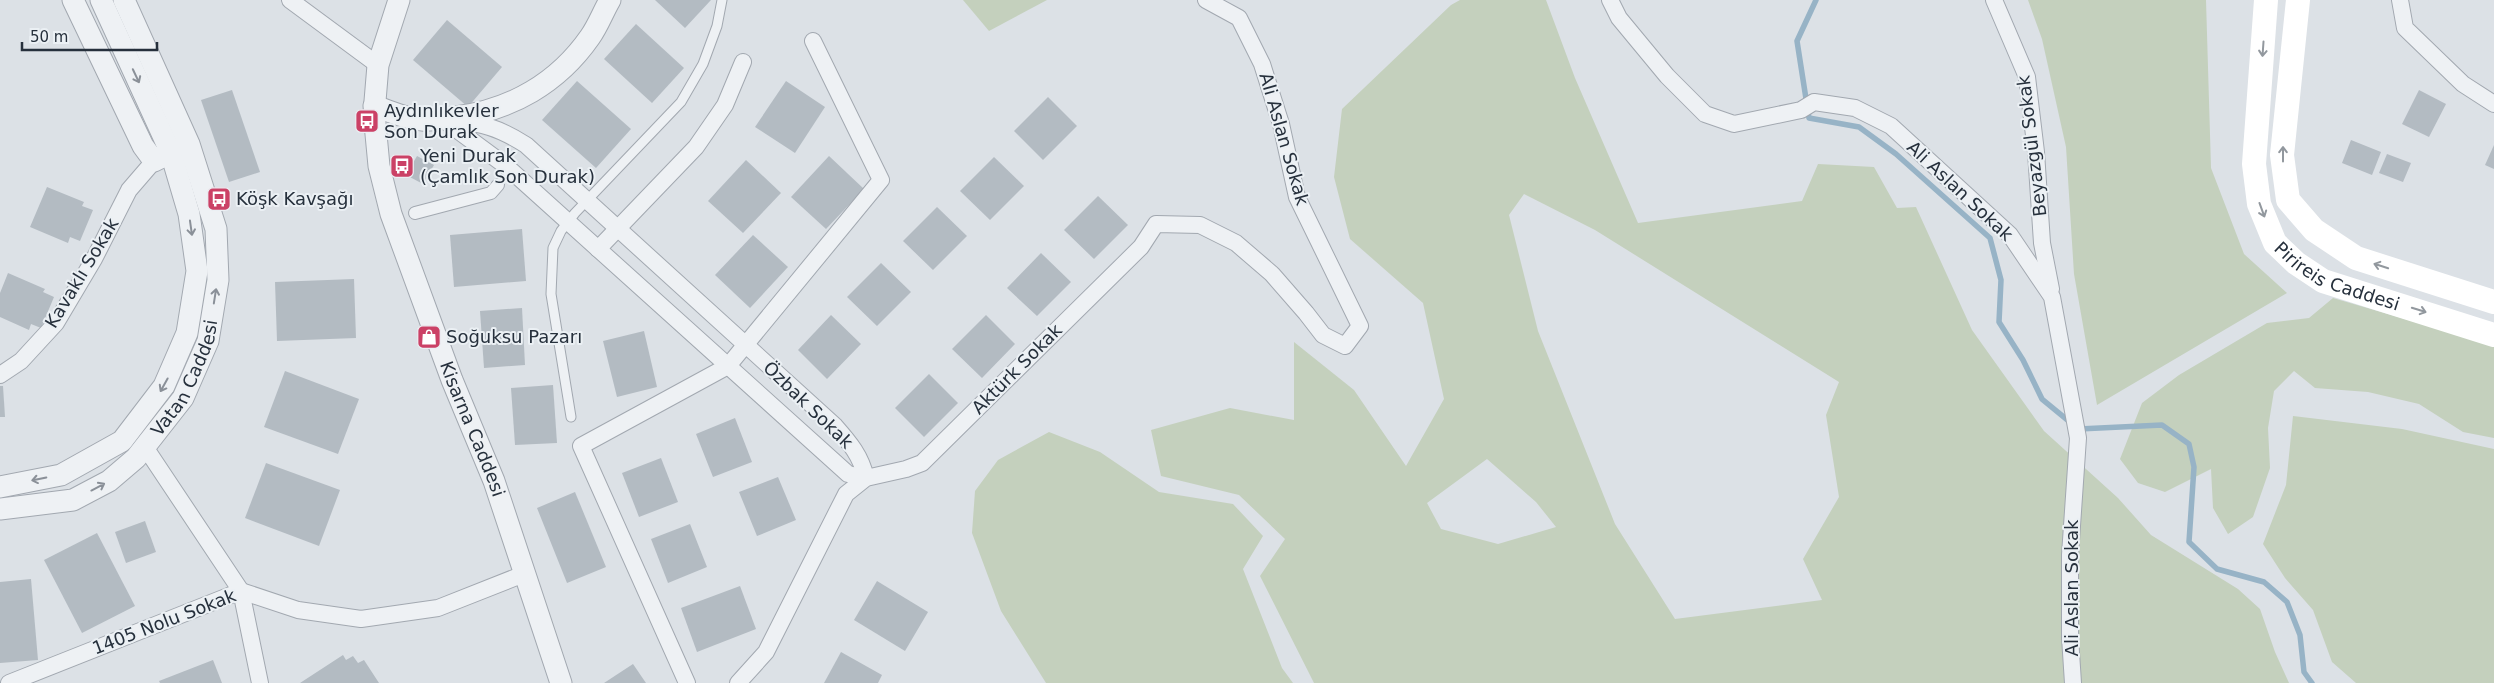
<svg xmlns="http://www.w3.org/2000/svg" width="2494" height="683" viewBox="0 0 2494 683" font-family="'DejaVu Sans',sans-serif">
<style>
.green{fill:#c4d0bd;fill-rule:evenodd}
.lines{fill:none;stroke-linecap:round;stroke-linejoin:round}
.stream{stroke:#97b3c6;stroke-width:5.5}
.building{fill:#b3bbc2}
.service-casing{stroke:#a2a8b0;stroke-width:11}
.pedestrian-casing{stroke:#a2a8b0;stroke-width:14}
.minor-casing{stroke:#a2a8b0;stroke-width:18}
.tertiary-casing{stroke:#a2a8b0;stroke-width:23}
.service{stroke:#eef1f4;stroke-width:9}
.pedestrian{stroke:#eef1f4;stroke-width:12}
.minor{stroke:#eef1f4;stroke-width:16}
.tertiary{stroke:#eef1f4;stroke-width:21}
.secondary{stroke:#fff;stroke-width:24}
.oneway{stroke:#92989e}
.oneway2{stroke:#8a9098}
.labels{text-anchor:middle;stroke-width:4;stroke-linejoin:round;paint-order:stroke}
.poi-label{font-size:18px;fill:#26303c;stroke:#ebf0f4;text-anchor:start}
.street-label{font-size:18px;fill:#26303c;stroke:#ebf0f4}
</style>
<rect width="100%" height="100%" fill="#dce1e6"/>
<g class="green">
<path d="M963,0H1047L989,31Z"/>
<path d="M1460,0H1546L1575,78L1638,223L1802,201L1818,164L1874,167L1897,208L1916,207L1972,330L2044,431L2118,498L2151,535L2238,589L2260,609L2275,652L2289,683H1314L1260,576L1285,539L1239,495L1161,476L1151,430L1230,408L1294,420V342L1354,390L1406,466L1444,399L1423,303L1350,239L1334,177L1342,109L1451,5ZM1524,194L1595,230L1839,382L1826,415L1839,497L1803,559L1822,600L1675,619L1615,524L1538,331L1509,215ZM1487,459L1536,502L1556,527L1498,544L1441,529L1427,503Z"/>
<path d="M2028,0H2206L2211,168L2244,254L2287,293L2097,405L2074,274L2066,147L2042,39Z"/>
<path d="M2333,298L2494,345V438L2463,432L2419,404L2368,392L2315,388L2294,371L2274,391L2268,428L2270,468L2253,517L2228,534L2213,508L2211,469L2165,492L2138,483L2120,459L2142,403L2179,375L2267,323L2309,318Z"/>
<path d="M2293,416L2402,429L2494,449V683H2356L2332,662L2313,610L2285,578L2263,544L2286,485Z"/>
<path d="M1049,432L1100,452L1159,492L1233,504L1263,536L1243,569L1282,668L1293,683H1046L1001,611L972,533L975,491L998,460Z"/>
</g>
<g class="lines">
<g class="stream">
<path d="M1816,0L1797,41L1809,118L1859,127L1896,154L1990,238L2001,280L1999,322L2023,360L2042,399L2070,422"/>
<path d="M2079,429L2162,425L2189,444L2194,467L2189,542L2217,569L2264,582L2287,602L2300,635L2304,672L2312,683"/>
</g>
</g>
<g class="building">
<path d="M655,0H711L685,28Z"/>
<path d="M447,20L502,67L468,107L413,60Z"/>
<path d="M636,24L684,68L652,103L604,59Z"/>
<path d="M577,81L631,129L596,168L542,120Z"/>
<path d="M786,81L825,107L795,153L755,127Z"/>
<path d="M232,90L260,172L229,182L201,100Z"/>
<path d="M2419,90L2446,104L2429,137L2402,124Z"/>
<path d="M1048,97L1077,126L1043,160L1014,131Z"/>
<path d="M2351,140L2381,152L2372,175L2342,163Z"/>
<path d="M2494,145V169L2485,165Z"/>
<path d="M2387,154L2411,163L2403,182L2379,173Z"/>
<path d="M417,156L434,165L423,184L406,175Z"/>
<path d="M829,156L864,189L826,229L791,197Z"/>
<path d="M994,157L1024,186L990,220L960,191Z"/>
<path d="M746,160L781,193L743,233L708,201Z"/>
<path d="M47,187L84,202L82,206L93,210L80,241L70,237L68,243L30,227Z"/>
<path d="M1098,196L1128,225L1094,259L1064,230Z"/>
<path d="M937,207L967,236L933,270L903,241Z"/>
<path d="M522,229L526,281L454,287L450,235Z"/>
<path d="M753,235L788,267L750,308L715,275Z"/>
<path d="M1041,253L1071,282L1037,316L1007,288Z"/>
<path d="M881,263L911,292L877,326L847,297Z"/>
<path d="M8,273L45,289L43,292L54,297L41,328L31,324L29,330L0,317V293Z"/>
<path d="M354,279L356,338L277,341L275,282Z"/>
<path d="M522,308L525,365L484,368L480,311Z"/>
<path d="M831,315L861,344L827,379L798,350Z"/>
<path d="M986,315L1015,344L982,378L952,349Z"/>
<path d="M644,331L657,387L617,397L603,341Z"/>
<path d="M285,371L359,399L338,454L264,427Z"/>
<path d="M929,374L958,403L924,437L895,408Z"/>
<path d="M553,385L557,443L515,445L511,388Z"/>
<path d="M0,386H3L5,417H0Z"/>
<path d="M735,418L752,462L713,477L696,434Z"/>
<path d="M661,458L678,502L639,517L622,473Z"/>
<path d="M266,463L340,490L319,546L245,518Z"/>
<path d="M778,477L796,520L757,536L739,492Z"/>
<path d="M575,492L606,567L567,583L537,508Z"/>
<path d="M145,521L156,552L126,563L115,532Z"/>
<path d="M690,524L707,567L668,583L651,539Z"/>
<path d="M97,533L135,606L82,633L44,560Z"/>
<path d="M31,579L38,660L0,663V582Z"/>
<path d="M877,581L928,612L905,651L854,620Z"/>
<path d="M740,586L756,629L697,652L681,608Z"/>
<path d="M841,652L882,675L878,683H824Z"/>
<path d="M343,655L346,660L353,656L358,663L364,660L379,683H300Z"/>
<path d="M213,660L222,683H160L159,681Z"/>
<path d="M633,664L646,683H604Z"/>
</g>
<g class="lines">
<g class="service-casing">
<path id="service" d="M571,417L551,294L553,248L561,231L575,213L681,102L703,64L717,26L722,0"/>
</g>
<g class="pedestrian-casing">
<path id="pedestrian" d="M415,213L491,193L498,185"/>
</g>
<g class="minor-casing">
<g id="minor">
<path d="M290,0L378,65"/>
<path d="M1610,0L1619,18L1667,76L1705,114L1734,124L1801,110L1814,102L1855,108L1891,126L2010,235L2052,297L2078,438L2070,555V637L2073,683"/>
<path d="M1994,0L2027,77L2036,152L2042,243L2051,289"/>
<path d="M2400,0L2405,28L2463,84L2494,104"/>
<path d="M441,118C479,124 493,124 526,145L835,426C850,443 861,456 866,478L848,474L506,166Z"/>
<path d="M598,249L696,147L725,105L743,62"/>
<path d="M0,375L21,361L56,323L94,259L129,190L154,161"/>
<path d="M145,447L241,591L260,683"/>
<path d="M9,683L241,591L298,610L361,619L438,608L524,574"/>
<path d="M687,683L581,446L728,366L881,180L813,41"/>
<path d="M738,683L766,652L846,494L866,478L906,469L922,463L1141,247L1156,224L1200,225L1236,243L1272,274L1306,313L1323,335L1345,346L1360,326L1297,197L1281,124L1262,64L1239,18L1206,0"/>
</g>
</g>
<g class="tertiary-casing">
<g id="tertiary">
<path d="M73,0L143,146L154,161L184,146"/>
<path id="s1" d="M399,0L378,65L374,113L379,166L391,214L452,380L494,481L561,683"/>
<path d="M374,106C390,111 406,119 422,120C433,121 445,118 456,117C511,110 558,83 590,37C598,26 603,12 610,0"/>
<path d="M0,487L61,475L122,441L164,386L187,333L197,271L189,214L171,153L101,0"/>
<path id="s2" d="M0,509L73,500L109,481L136,458L183,398L208,341L218,280L216,229L189,144L124,0"/>
</g>
</g>
<use href="#service" class="service"/>
<use href="#pedestrian" class="pedestrian"/>
<use href="#minor" class="minor"/>
<use href="#tertiary" class="tertiary"/>
<g class="secondary">
<path id="s3" d="M2266,0L2254,164L2259,204L2275,243L2296,263L2323,281L2494,335"/>
<path d="M2298,0L2282,155L2288,200L2314,230L2356,258L2494,302"/>
</g>
</g>
<defs><path id="oneway-shaft" d="M-6 0H5M1.5-3L5.5 0L1.5 3" fill="none" stroke-width="1.6" stroke-linecap="round" stroke-linejoin="round" transform="scale(1.25)"/></defs>
<g class="oneway">
<use href="#oneway-shaft" transform="translate(2263 49) rotate(94)"/>
<use href="#oneway-shaft" transform="translate(2283 154) rotate(-90)"/>
<use href="#oneway-shaft" transform="translate(2262 210) rotate(70)"/>
<use href="#oneway-shaft" transform="translate(2381 266) rotate(-162)"/>
<use href="#oneway-shaft" transform="translate(2419 310) rotate(17)"/>
</g>
<g class="oneway2">
<use href="#oneway-shaft" transform="translate(136 76) rotate(65)"/>
<use href="#oneway-shaft" transform="translate(191 228) rotate(82)"/>
<use href="#oneway-shaft" transform="translate(215 296) rotate(-81)"/>
<use href="#oneway-shaft" transform="translate(164 385) rotate(119)"/>
<use href="#oneway-shaft" transform="translate(39 479) rotate(168)"/>
<use href="#oneway-shaft" transform="translate(98 487) rotate(-28)"/>
</g>
<defs>
<g id="bus-square" transform="scale(1.25)"><rect x="-9" y="-9" width="18" height="18" rx="4" fill="#cb4166" stroke="#ebf0f4"/><path d="M-5-6H5V4H4V6H2V4H-2V6H-4V4H-5ZM-3.5-4V0h7V-4ZM-3.5 1.2v1.5H-2V1.2ZM2 1.2v1.5H3.5V1.2Z" fill="#fff"/></g>
<g id="shop-square" transform="scale(1.25)"><rect x="-9" y="-9" width="18" height="18" rx="4" fill="#cb4166" stroke="#ebf0f4"/><path d="M-5-2.5h2.3a2.7 3.5 0 0 1 5.4 0H5L5.5 6h-11ZM-1.5-2.5h3a1.5 2.3 0 0 0-3 0Z" fill="#fff"/></g>
</defs>
<g fill-rule="evenodd">
<use href="#bus-square" x="367" y="121"/>
<use href="#bus-square" x="402" y="166"/>
<use href="#bus-square" x="219" y="199"/>
<use href="#shop-square" x="429" y="337"/>
</g>
<g class="labels">
<g class="poi-label">
<text x="384" y="117">Aydınlıkevler<tspan x="384" dy="21">Son Durak</tspan></text>
<text x="420" y="162">Yeni Durak<tspan x="420" dy="21">(Çamlık Son Durak)</tspan></text>
<text x="236" y="205">Köşk Kavşağı</text>
<text x="446" y="343">Soğuksu Pazarı</text>
</g>
<g class="street-label">
<text transform="translate(1284 139) rotate(74)" y="6">Ali Aslan Sokak</text>
<text transform="translate(2032 146) rotate(-97)" y="6">Beyazgül Sokak</text>
<text transform="translate(1960 191) rotate(43)" y="6">Ali Aslan Sokak</text>
<text dy="6" stroke="none"><textPath href="#s3" startOffset="319">Pirireis Caddesi</textPath></text>
<text transform="translate(82 273) rotate(-59)" y="6">Kavaklı Sokak</text>
<text transform="translate(1017 369) rotate(-45)" y="6">Aktürk Sokak</text>
<text dy="6" stroke="none"><textPath href="#s2" startOffset="245">Vatan Caddesi</textPath></text>
<text transform="translate(808 405) rotate(44)" y="6">Özbak Sokak</text>
<text dy="6" stroke="none"><textPath href="#s1" startOffset="449">Kisarna Caddesi</textPath></text>
<text transform="translate(2072 588) rotate(-90)" y="6">Ali Aslan Sokak</text>
<text transform="translate(164 622) rotate(-21)" y="6">1405 Nolu Sokak</text>
</g>
</g>
<path d="M22 42v8h135v-8" fill="none" stroke="#26303c" stroke-width="2.5"/>
<text x="30" y="42" font-size="15" fill="#26303c" stroke="#ebf0f4" stroke-width="4" paint-order="stroke">50 m</text>
</svg>
